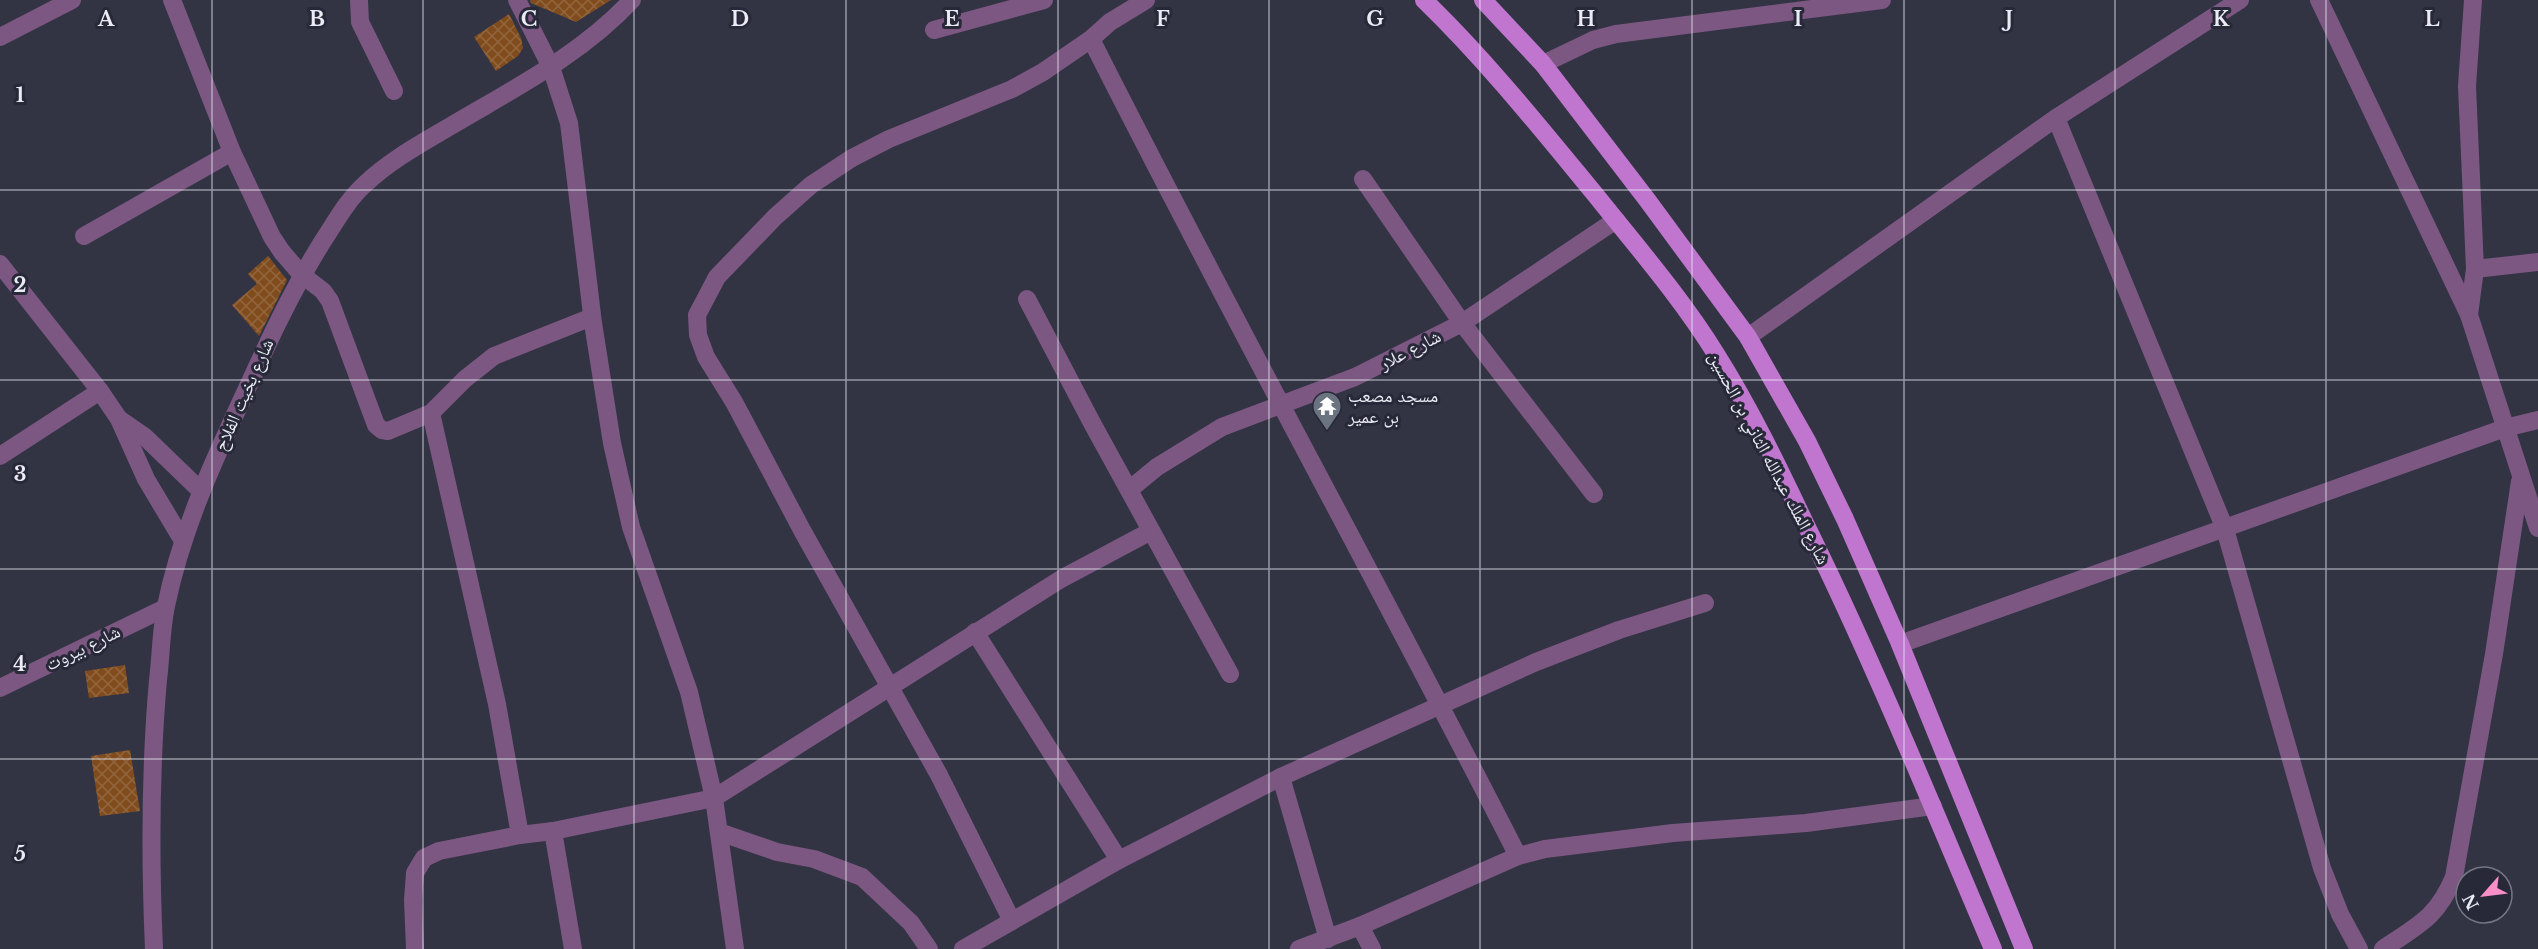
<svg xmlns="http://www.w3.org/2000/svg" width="2538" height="949" viewBox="0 0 2538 949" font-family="'Libre Baskerville','Noto Naskh Arabic',serif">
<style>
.building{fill:url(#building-cross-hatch)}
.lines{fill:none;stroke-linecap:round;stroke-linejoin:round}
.minor{stroke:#7b5782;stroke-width:18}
.major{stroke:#c075ce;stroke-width:18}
.grid{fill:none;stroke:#eaebf5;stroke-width:1.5;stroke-opacity:0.55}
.labels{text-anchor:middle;stroke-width:6;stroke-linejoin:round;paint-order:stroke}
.street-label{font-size:18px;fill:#eaebf5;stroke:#282938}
.poi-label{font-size:18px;fill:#eaebf5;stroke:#282938;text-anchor:start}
.grid-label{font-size:20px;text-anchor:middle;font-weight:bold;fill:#eaebf5;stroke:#282938;stroke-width:6;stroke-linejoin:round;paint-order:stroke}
</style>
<defs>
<pattern id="building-cross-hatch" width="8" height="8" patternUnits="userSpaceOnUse" patternTransform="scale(1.5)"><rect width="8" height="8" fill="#814c1d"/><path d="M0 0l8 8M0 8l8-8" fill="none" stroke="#93663e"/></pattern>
</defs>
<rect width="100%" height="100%" fill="#323343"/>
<g class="building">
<path d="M530,0H611L576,22L531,3Z"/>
<path d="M509,14L521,38L523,48L518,56L496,71L474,37Z"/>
<path d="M268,256L287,280L259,336L232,305L257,284L248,274Z"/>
<path d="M125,665L129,693L89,698L85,671Z"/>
<path d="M130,750L140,811L100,816L91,756Z"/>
</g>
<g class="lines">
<g class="minor">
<path d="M172,0L232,152L272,237L282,252L301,274L323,291L330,301L376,425L382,430L388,431L431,413L465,379L494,356L592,317"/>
<path d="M359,0L360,22L394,91"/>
<path d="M517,0L551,67L569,123L593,323L612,443L631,527L689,692L714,798L735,949"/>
<path d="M2319,0L2469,315L2538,528"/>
<path d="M934,30L1044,0"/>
<path d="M0,37L72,0"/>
<path d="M1091,39C1229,313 1378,582 1518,856"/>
<path d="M1543,64L1593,40L1616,34L1882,0"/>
<path d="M2056,118L2225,529L2322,868L2340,914L2359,949"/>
<path d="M1363,179L1462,323L1594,494"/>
<path d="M84,236L232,152"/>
<path d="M0,264L100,391L119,419L146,479L183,541"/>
<path d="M2475,269L2538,262"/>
<path d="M1027,299L1092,423L1230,674"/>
<path d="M2469,315L2475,269L2467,86L2473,0"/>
<path d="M1748,337L2056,118L2240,0"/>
<path d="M431,413L497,704L520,835"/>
<path d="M119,419L145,437L201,491"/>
<path d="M0,456L100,391"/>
<path d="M1129,490L1157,467L1222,427L1355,377L1462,323L1616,220"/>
<path d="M975,632L1119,860"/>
<path d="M1900,644L2505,428L2538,420"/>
<path d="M0,688L165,608"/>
<path d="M1281,777L1328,939"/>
<path d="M553,831L573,949"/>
<path d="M719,832L777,852L814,859L862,877L911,923L929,949"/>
<path d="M1012,921L939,775L803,532L734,402L706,357L698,335L697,315L717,277L775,217L811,185L852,158L889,139L1012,89L1043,72L1091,39L1110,22L1146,0"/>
<path d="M1360,926L1372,949"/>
<path d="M154,949C150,859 150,770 158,680C161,656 161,630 166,606C184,518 225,437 262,356C282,312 303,271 330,230C340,214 350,198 364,185C389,161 420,144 449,127C513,89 581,55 632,0"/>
<path d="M415,949L413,900L415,873L424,858L439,851L520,835L553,831L714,798L1061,579L1151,531"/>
<path d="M963,949L1119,860L1281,777L1536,662L1619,630L1705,603"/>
<path d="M1299,949L1360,926L1518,856L1545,849L1673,833L1806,823L1933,806"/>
<path d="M2383,949C2418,925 2437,918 2454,877L2494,654L2520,481"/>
</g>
<g class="major">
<path d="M1424,0C1487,61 1542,130 1598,198C1638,248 1682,299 1716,354C1750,408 1778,466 1805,523C1874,663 1932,806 1993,949"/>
<path d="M1483,0L1543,64L1648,201L1748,337L1807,441L1845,519L1900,644L2024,949"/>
</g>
</g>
<path class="grid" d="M212,0V949M423,0V949M634,0V949M846,0V949M1058,0V949M1269,0V949M1480,0V949M1692,0V949M1904,0V949M2115,0V949M2326,0V949M0,190H2538M0,380H2538M0,569H2538M0,759H2538"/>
<defs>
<g id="temple-pin" transform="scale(1.5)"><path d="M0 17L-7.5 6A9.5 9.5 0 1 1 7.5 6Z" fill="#6b7280" stroke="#282938"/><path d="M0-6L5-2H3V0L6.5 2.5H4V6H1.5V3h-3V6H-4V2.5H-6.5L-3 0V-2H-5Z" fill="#fff"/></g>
</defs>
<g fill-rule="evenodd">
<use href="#temple-pin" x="1327" y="406"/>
</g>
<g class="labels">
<g class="street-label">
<text transform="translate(1410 350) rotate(-27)" y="6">شارع علار</text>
<text transform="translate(244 395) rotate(-66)" y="6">شارع بخيت الفلاح</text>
<text transform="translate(1769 458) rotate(62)" y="6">شارع الملك عبدالله الثاني بن الحسين</text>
<text transform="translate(83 648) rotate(-26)" y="6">شارع بيروت</text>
</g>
<g class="poi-label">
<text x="1348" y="402">مسجد مصعب<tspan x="1348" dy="21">بن عمير</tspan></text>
</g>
</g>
<g class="grid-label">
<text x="106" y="26">A</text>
<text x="317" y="26">B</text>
<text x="529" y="26">C</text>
<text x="740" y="26">D</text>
<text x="952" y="26">E</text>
<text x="1163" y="26">F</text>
<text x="1375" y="26">G</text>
<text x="1586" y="26">H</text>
<text x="1798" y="26">I</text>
<text x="2009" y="26">J</text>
<text x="2221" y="26">K</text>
<text x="2432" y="26">L</text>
<text x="20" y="102">1</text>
<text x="20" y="292">2</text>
<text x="20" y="481">3</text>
<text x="20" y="671">4</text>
<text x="20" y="861">5</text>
</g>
<g transform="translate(2484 895) rotate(242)"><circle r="28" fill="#282938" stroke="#767784" stroke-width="1.5"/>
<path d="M0-4.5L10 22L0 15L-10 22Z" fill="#fa8fc8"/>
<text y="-9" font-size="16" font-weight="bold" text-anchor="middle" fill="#eaebf5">N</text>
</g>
</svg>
